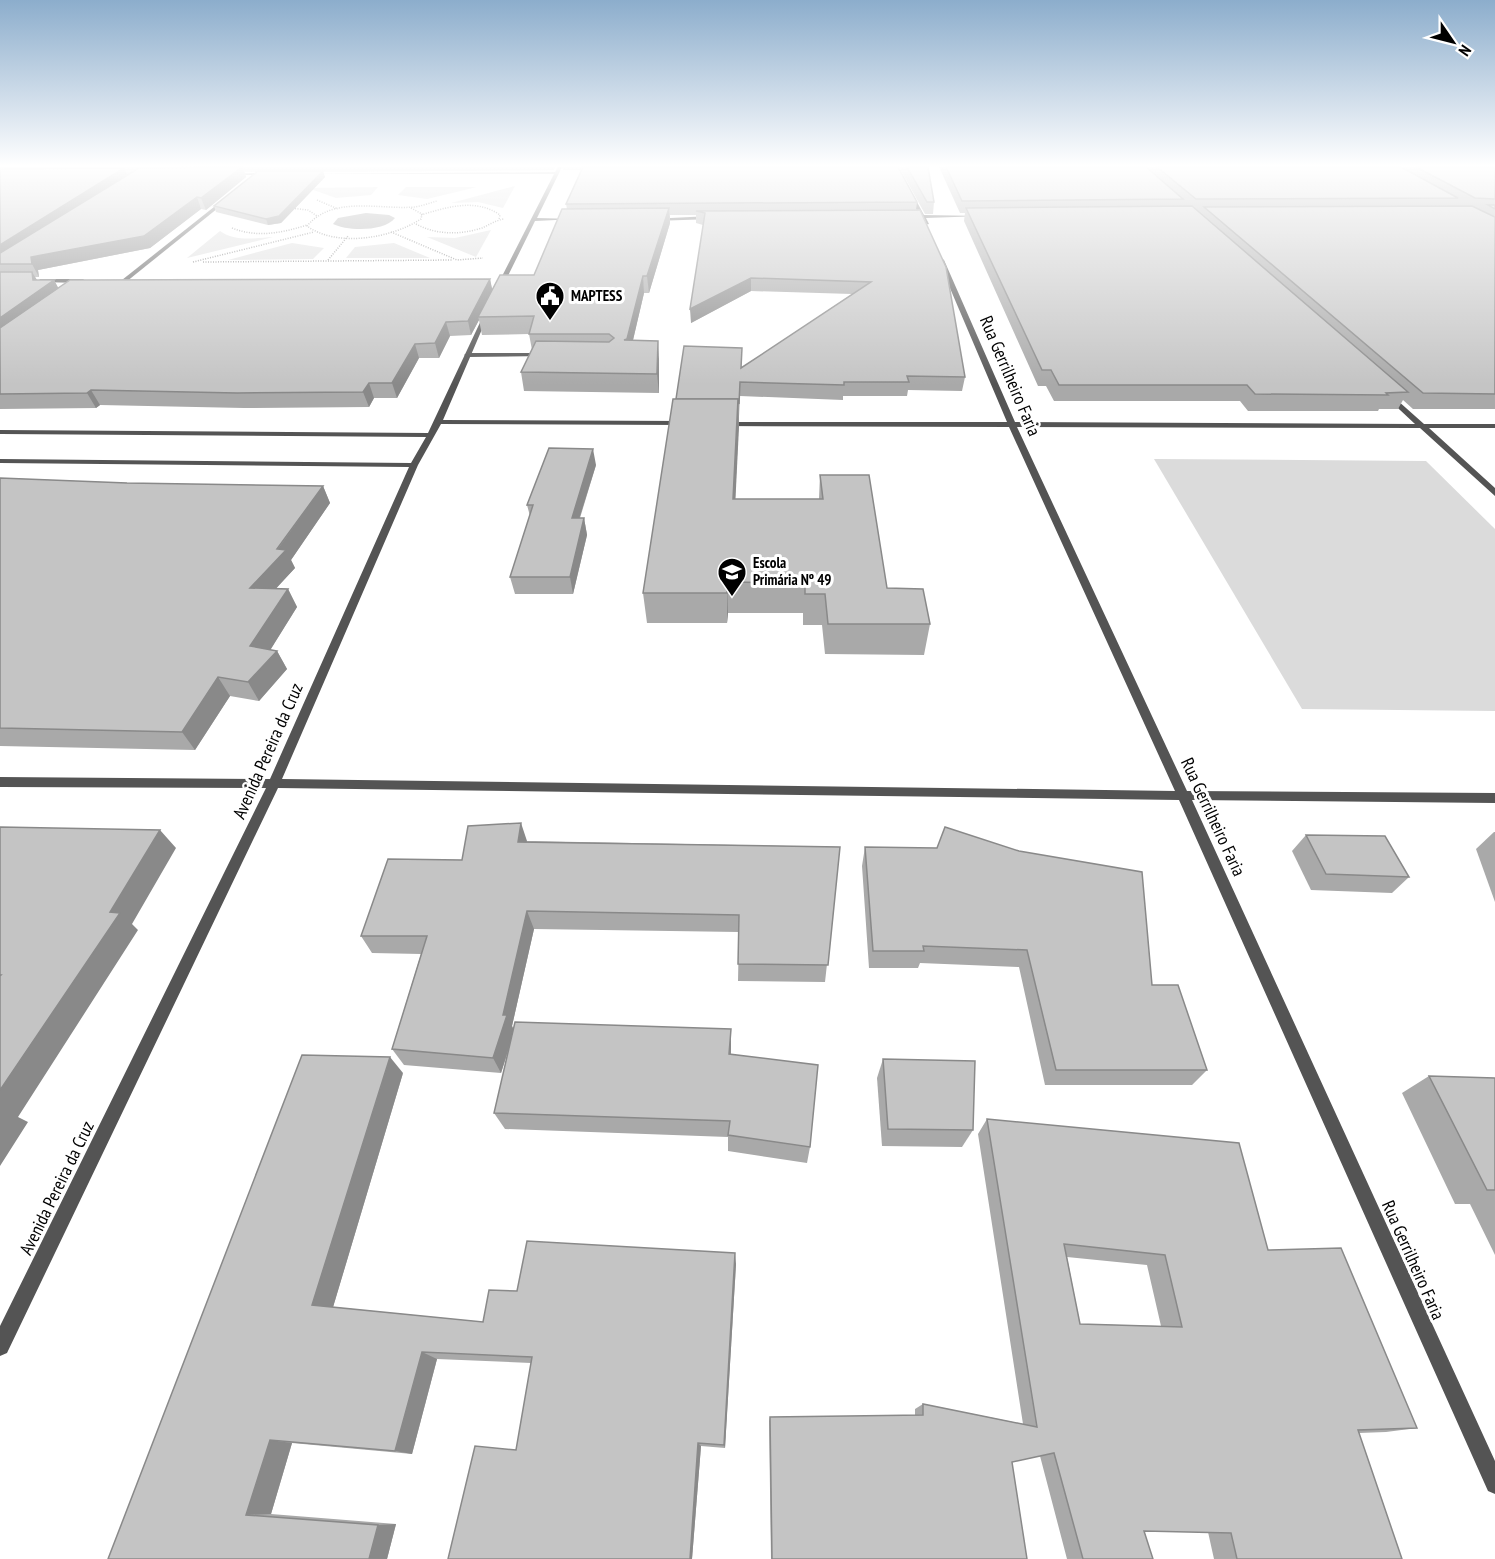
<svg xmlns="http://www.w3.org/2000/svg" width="1495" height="1559" viewBox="0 0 1495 1559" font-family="'PT Sans Narrow',sans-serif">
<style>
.green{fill:#dbdbdb}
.water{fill:#a2a2a2}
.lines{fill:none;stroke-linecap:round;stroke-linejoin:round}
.path{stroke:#767676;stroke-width:1.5;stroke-dasharray:1 1.5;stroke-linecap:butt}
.service{fill:#545454;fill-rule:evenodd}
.minor{fill:#545454;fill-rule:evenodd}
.wall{fill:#a9a9a9;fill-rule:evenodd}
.shaded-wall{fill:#898989}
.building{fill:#c4c4c4;stroke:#898989;stroke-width:1.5;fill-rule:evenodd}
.labels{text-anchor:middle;stroke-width:6;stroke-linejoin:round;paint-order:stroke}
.far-poi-label{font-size:15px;font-weight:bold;fill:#000;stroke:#fff;text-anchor:start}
.street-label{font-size:18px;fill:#000;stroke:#fff}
</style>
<rect width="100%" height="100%" fill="#fff"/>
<g class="green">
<path d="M515,186L503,208L478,202L451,203Z"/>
<path d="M378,187L371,195L336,198L308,188Z"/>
<path d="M406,187H477L427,199L398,195Z"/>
<path d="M491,230L476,257L427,237L455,238Z"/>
<path d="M220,231C235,242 256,238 273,237L187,258Z"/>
<path d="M292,243L324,248L313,259L228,260Z"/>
<path d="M394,243L430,258H346L355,247Z"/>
<path d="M1154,459L1426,461L1495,529V711L1302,709Z"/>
</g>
<path class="water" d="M366,213L389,215L395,218C384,232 347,231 333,224L338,218Z"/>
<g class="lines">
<g class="path">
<path d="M317,200L338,209"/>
<path d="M290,208L308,210L317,216"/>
<path d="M411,208L422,214L421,219C392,238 337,248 307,226C333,195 380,210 414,207C422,206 430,203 437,201"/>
<path d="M421,215C447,207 476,198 500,215L499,219"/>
<path d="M416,224C436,235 460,235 482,228C489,225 496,220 504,219"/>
<path d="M232,228C257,238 282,233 307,225"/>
<path d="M391,232L457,260L483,258"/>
<path d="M328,260L348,236"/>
<path d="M193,262L314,232"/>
<path d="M203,262L453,260"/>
</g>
<path class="service" d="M544,353L547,355L546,356L467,357L464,355L467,353Z"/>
<g class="minor">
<path d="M558,167H562L537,218L576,219L535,221L501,290L498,292L495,290L554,174H307L555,172Z"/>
<path d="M894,167H898L924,215L983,216L926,218L929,224L924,225L921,218L914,217L919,215Z"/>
<path d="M258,173L260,175H227L229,174Z"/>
<path d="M224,199L228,200L126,282H122V280Z"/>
<path d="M711,216L713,219L653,221L650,219Z"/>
<path d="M941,258L944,260L1015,422L1415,424L1385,396L1384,394L1388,392L1424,424H1495V428H1429L1495,488V496L1420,428L1017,427L1187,791L1495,793V803L1192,800L1495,1461V1494L1488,1491L1179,800L278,788L7,1353L0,1356V1326L266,788L0,787V777L270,779L409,467L0,463V459L411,463L426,437L0,434V430L428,433L484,314L489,313L443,420L684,421L688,423L684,425L441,424L418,465L282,779L1175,791L1009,427L722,426L718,424L722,422H1007L938,260Z"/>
<path d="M40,279H83L86,281L83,283L38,282Z"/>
</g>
</g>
<g class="wall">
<path d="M0,167H555L554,170L323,172L325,177L281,223L268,225L216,212L214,206L257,172H245L246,177L206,210L201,209L150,248L38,270L39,277H35L37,280H54L58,288L490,279L492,290L534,275L567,209L566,204L581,170H563L562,167H898L917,202L916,210L965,377L962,391L908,390L907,396H843V400L740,396L735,499H819L820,475L887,588L930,624L924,655L825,654L822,625H803V613H728L727,623H647L643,593L676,399L742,368L852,294L751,291L691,323L703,225L696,223V215H670V223L649,293H644L633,340L659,359V393L524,391L521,372L532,350L529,334L482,335L479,320L471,335L450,336L439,358H419L397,398H374L369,407L244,408L100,405L96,408L0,409Z"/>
<path d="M899,167H928L934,202L933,214H925Z"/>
<path d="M939,167H1495V409H1413L1403,400L1398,409H1379L1378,411H1248L1240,401H1054L1046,386H1038L964,221L965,213H960Z"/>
<path d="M596,465L580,518H584L587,535L573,594H515L510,577L530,516L527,505Z"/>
<path d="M0,478L127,483L323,486L330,503L291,560L295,568L276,588L288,589L297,607L270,650L277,651L287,669L259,701L230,696L195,750L0,746Z"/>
<path d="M1494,832H1495V902L1476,849Z"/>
<path d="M1306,835L1409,877L1392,893L1311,890L1292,851Z"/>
<path d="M527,841L840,847L825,982L738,981L739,932L534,929L512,1026L514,1030L731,1029V1054L810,1147L807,1163L728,1151V1137L505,1129L494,1113L511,1043L501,1073L404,1065L392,1049L421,954L372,953L361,936L462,860Z"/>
<path d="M865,847L1152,985L1207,1070L1192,1085H1045L1019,967L920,963L918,968H869L862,866Z"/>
<path d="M883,1059L973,1130L962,1147L882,1146L877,1078Z"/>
<path d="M403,1073L333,1307L483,1322L517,1291L736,1264L725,1448L701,1446L692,1559H448L516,1450L531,1363L437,1359L412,1454L292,1443L271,1514L396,1524L387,1559H108Z"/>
<path d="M1429,1076L1495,1078V1255L1470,1204H1455L1402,1093Z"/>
<path d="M987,1119L1268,1250L1417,1428L1386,1432L1359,1433L1402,1559H1214L1208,1532L1144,1531L1153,1559H1067L1040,1456L1012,1462L1027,1559H771L769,1421L770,1417L915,1416V1409L923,1404L1023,1424L978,1134ZM1067,1257L1147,1265L1161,1326L1080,1324Z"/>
</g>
<g class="shaded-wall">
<path d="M242,167L246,177L206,210L201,198Z"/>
<path d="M124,168L129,179L0,262V245Z"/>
<path d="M323,171L325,177L281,223L268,225L266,219Z"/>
<path d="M197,197L201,209L150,248L38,270L39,277L32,264L31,257Z"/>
<path d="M669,208L670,223L649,293L647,276Z"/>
<path d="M32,272L40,285L54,280L61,293L0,338V318L33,280Z"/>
<path d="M643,276L644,293L629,357L624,340Z"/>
<path d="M751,278V291L691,323L690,309Z"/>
<path d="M490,279L493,293L478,317L479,320L471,335L468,321Z"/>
<path d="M446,322L450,336L439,358L435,343Z"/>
<path d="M658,341L659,359V393L657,374Z"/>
<path d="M415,344L419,358L397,398L392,383Z"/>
<path d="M369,383L374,398L369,407L363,392Z"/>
<path d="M91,390L100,405L96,408L87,393Z"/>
<path d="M738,399L739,427L734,529L733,499Z"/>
<path d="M593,449L596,465L574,535L572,518Z"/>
<path d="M323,486L330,503L291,560L295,568L260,606L250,588Z"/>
<path d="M584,518L587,535L573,594L570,577Z"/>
<path d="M727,582L728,613L727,623Z"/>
<path d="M288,589L297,607L261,665L250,646Z"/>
<path d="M277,651L287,669L259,701L248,682Z"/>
<path d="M218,677L230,696L195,750L182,732Z"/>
<path d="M521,823L527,841L524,860L518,842Z"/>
<path d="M160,830L176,848L132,924L138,930L18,1117L28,1122L0,1166V1090Z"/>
<path d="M527,911L534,929L512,1026L514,1031L501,1073L493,1058Z"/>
<path d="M731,1029V1047L730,1072L729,1054Z"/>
<path d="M390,1057L403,1073L331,1314L312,1305Z"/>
<path d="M735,1253L736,1264L725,1448L724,1445Z"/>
<path d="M422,1352L437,1359L412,1454L395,1451Z"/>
<path d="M270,1440L292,1443L271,1514L246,1515Z"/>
<path d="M698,1443L701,1446L692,1559H690Z"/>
<path d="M396,1524L387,1559H369L378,1525Z"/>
</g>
<g class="building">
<path d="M242,167L201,198L197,197L144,236L31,257L32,264H0V253L139,168Z"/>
<path d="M583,167H898L917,202L566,204Z"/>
<path d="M907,167H928L934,202H927Z"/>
<path d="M946,167H1146L1183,199L962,201Z"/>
<path d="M1157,167H1401L1458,198L1196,199Z"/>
<path d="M1416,167H1495V199L1475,198Z"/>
<path d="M124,168L0,245V169Z"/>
<path d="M258,171H323L279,216L266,219L214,206Z"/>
<path d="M1488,205H1495V209Z"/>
<path d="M1192,206L1408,392L1386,393L1388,395L1255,394L1247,385H1059L1051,370H1042L966,208Z"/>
<path d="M1472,206L1495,217V394L1423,393L1204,207Z"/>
<path d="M669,208L647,276H643L627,339L624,340L658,341L657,374L521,372L536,341L609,342L614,338L609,334H529L534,316L478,317L500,275H534L562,209Z"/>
<path d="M920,210L946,267L965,377L907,376L909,382H844V385L740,382L739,404L738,399H676L684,346L742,348L741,368L871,282L751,278L690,309L705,213L696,211Z"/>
<path d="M0,272H32L33,280H54L0,318Z"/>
<path d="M490,279L468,321L446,322L435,343L415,344L392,383H369L363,392L237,393L91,390L87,393L0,394V328L70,280Z"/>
<path d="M673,399H738L733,499H823L820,475H869L887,588L923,589L930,624H828L825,594H805V583L727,582V593H643Z"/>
<path d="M549,448L593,449L572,518H584L570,577H510L533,505H527Z"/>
<path d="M0,478L127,483L323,486L277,549L286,550L250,588L288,589L250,646L277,651L248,682L218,677L182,732L0,728Z"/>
<path d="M521,823L518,842L840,847L828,965L738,964L739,915L527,911L503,1015H507L493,1058L392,1049L427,936H361L388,859L462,860L468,826Z"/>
<path d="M0,827L160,830L110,912L120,913L0,1090V976L1,975H0Z"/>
<path d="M945,827L1019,851L1142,872L1152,985H1178L1207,1070H1056L1027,950L923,946L924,951H873L865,847L937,848Z"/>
<path d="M1306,835L1385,836L1409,877L1326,874Z"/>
<path d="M515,1022L731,1029L729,1054L818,1065L810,1147L728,1135L730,1121L494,1113Z"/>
<path d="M302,1055L390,1057L312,1305L483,1322L489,1290L517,1291L527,1241L735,1253L724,1445L698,1443L690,1559H448L475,1446L516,1450L532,1357L422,1352L395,1451L270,1440L246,1515L378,1525L369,1559H108Z"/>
<path d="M883,1059L975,1061L973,1130L888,1129Z"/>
<path d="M1429,1076L1495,1078V1190H1487Z"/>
<path d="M987,1119L1239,1143L1268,1250L1341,1248L1417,1428L1358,1430L1402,1559H1237L1231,1533L1144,1531L1153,1559H1083L1054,1453L1012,1462L1027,1559H772L770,1417L923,1415V1404L1037,1427ZM1064,1244L1165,1255L1182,1327L1080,1324Z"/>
</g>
<linearGradient id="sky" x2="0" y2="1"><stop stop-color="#8cadcc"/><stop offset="0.43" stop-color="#fff"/><stop offset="1" stop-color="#fff" stop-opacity="0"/></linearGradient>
<rect width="1495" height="385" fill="url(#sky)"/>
<defs>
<g id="civic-pin" transform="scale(1.5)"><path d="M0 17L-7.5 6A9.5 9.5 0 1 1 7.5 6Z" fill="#000" stroke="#fff"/><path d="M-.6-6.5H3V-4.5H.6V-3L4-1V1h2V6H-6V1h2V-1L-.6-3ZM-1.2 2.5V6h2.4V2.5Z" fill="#fff"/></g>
<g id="school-pin" transform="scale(1.5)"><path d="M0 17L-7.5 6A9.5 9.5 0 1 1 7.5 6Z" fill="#000" stroke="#fff"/><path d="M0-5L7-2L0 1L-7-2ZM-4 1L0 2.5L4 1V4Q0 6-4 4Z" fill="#fff"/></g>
</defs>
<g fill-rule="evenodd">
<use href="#civic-pin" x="550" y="296"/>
<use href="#school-pin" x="732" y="572"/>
</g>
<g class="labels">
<g class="far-poi-label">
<text x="571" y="301">MAPTESS</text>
<text x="753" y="568">Escola<tspan x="753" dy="17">Primária Nº 49</tspan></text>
</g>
<g class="street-label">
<text transform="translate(1010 376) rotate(67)" y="6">Rua Gerrilheiro Faria</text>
<text transform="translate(268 751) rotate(-66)" y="6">Avenida Pereira da Cruz</text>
<text transform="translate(1213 817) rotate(65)" y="6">Rua Gerrilheiro Faria</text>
<text transform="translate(57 1188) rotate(-64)" y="6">Avenida Pereira da Cruz</text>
<text transform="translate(1413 1260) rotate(66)" y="6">Rua Gerrilheiro Faria</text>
</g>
</g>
<g transform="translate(1453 42) rotate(125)" stroke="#ffffff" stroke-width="4.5" paint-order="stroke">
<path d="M0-4.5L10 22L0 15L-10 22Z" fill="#000000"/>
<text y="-9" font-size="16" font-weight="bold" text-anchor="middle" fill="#000000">N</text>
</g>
</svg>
